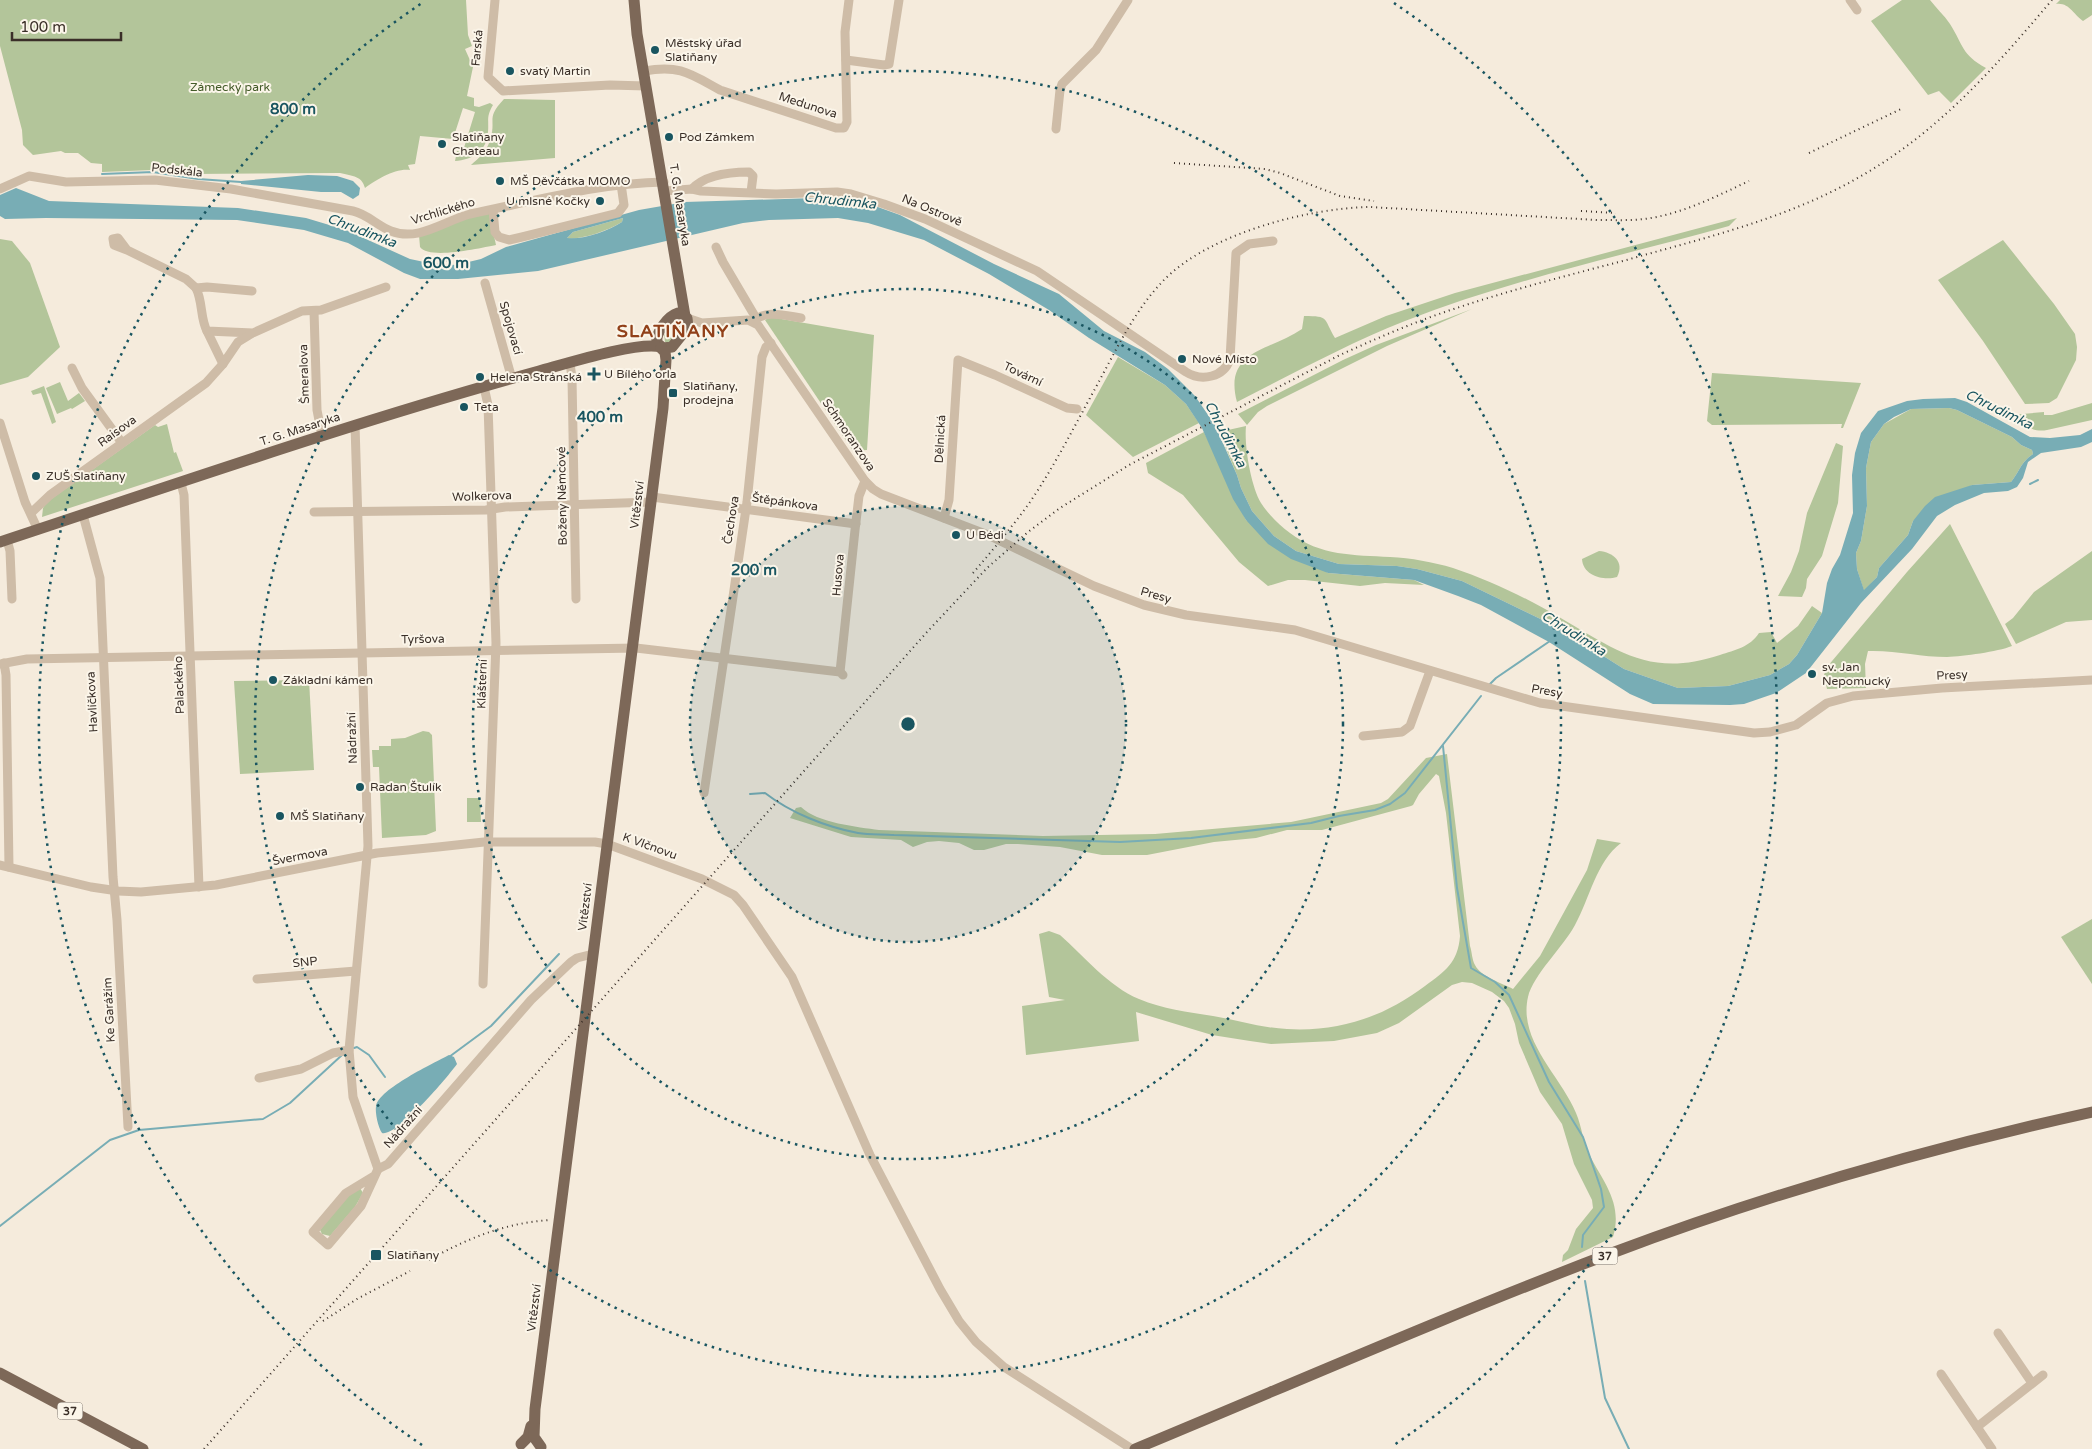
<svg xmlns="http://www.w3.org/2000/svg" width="2092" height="1449" viewBox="0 0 2092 1449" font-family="'Varela Round',sans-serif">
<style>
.green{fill:#b3c59a}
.water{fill:#78adb5;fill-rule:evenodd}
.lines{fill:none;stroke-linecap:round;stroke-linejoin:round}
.stream{stroke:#78adb5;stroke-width:2}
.minor{stroke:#cebca7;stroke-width:9}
.major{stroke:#7d6858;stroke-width:11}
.rail{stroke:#3a2f28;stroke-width:2;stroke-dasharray:1 4;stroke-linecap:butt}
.ring{fill:none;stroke:#195560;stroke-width:2.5;stroke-dasharray:2.5 5}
.poi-dot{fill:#195560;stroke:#fbf5e9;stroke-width:2}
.labels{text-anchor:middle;stroke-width:4;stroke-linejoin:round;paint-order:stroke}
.shield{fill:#fbf5e9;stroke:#746a62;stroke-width:1}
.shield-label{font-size:11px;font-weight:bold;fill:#3a2f28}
.poi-label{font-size:12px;fill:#3a2f28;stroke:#fbf5e9;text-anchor:start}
.street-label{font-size:12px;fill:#3a2f28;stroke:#fbf5e9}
.park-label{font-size:12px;fill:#445b29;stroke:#fbf5e9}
.water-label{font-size:14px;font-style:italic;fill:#195560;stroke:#fbf5e9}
.district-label{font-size:18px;font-weight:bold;letter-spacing:1px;fill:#914019;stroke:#fbf5e9}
.centre{fill:#195560;stroke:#fbf5e9;stroke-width:2.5}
.ring-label{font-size:15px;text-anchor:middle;font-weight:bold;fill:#195560;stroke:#fbf5e9;stroke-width:4;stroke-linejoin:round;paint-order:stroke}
</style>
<rect width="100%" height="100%" fill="#f5ebdc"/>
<g class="green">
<path d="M0,0H466L468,35L472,46L465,49L473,67L467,96L474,98V106L479,107L490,103L493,105C486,117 489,120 488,132C487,151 472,160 455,161L457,151H463L475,112L463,108L453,139L420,136L415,164L408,165L410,170C395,168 376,180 365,188C362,176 353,176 340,173L191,174L152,170L102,172V164L91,163L78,153H65L61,151L33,155L23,145L22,130L0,46Z"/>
<path d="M1902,0H1930C1936,8 1944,15 1950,24C1964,46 1961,54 1986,68L1951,103L1939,91L1928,95L1871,21Z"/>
<path d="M2060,0H2092V15L2083,21C2074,15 2069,2 2056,4Z"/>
<path d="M504,99L555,100V158L471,165C479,158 487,151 490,140C497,119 485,119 504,99Z"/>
<path d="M489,213L496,245C480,248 429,260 420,247L419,235L449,223Z"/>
<path d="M623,218L622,222C607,231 584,239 566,239L573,232Z"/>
<path d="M1737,218L1729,226C1621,256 1510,280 1405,321C1347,344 1292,374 1237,402C1223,350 1270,351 1302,329L1304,316C1330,316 1323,318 1335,338L1386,316L1455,293Z"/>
<path d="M0,239L12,241L30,263L60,347L28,377L0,385Z"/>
<path d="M2003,240L2054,304L2075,334L2077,347L2076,360L2057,398L2049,403L2025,404L1983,341L1938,280Z"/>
<path d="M1472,309L1387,346L1267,406L1258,412L1247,425L1238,414L1343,360L1376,345Z"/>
<path d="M770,317L874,335L867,450L853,451L765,320Z"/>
<path d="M678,320H681L682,327L670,342H665L664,335Z"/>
<path d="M1118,357L1165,385L1186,404L1199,423L1133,457L1086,415Z"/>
<path d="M1712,373L1861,383L1843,428H1841L1842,424L1712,425L1707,421Z"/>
<path d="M60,382L68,401L79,393L85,401L72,409L71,408L57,414L46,388Z"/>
<path d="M44,386L56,422L52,424L41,393L33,395L31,391Z"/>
<path d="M2092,403V420L2047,430C2033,433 2021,424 2010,417V415L2044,412V415H2052Z"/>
<path d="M1949,408L1957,410L2012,437L2021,445L2032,450L2033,454C2020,463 2020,471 2011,482L1972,485L1913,521L1908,535L1879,568L1877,577L1864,591L1857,569L1856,553L1861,541L1867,506L1866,468L1871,442L1884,424L1911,409Z"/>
<path d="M167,424L174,453L176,452L183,471L42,517L43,508L47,502L155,425L158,427Z"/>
<path d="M1246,426C1244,446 1251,486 1261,503C1268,514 1279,525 1290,533C1320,556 1354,555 1390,557C1411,558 1433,562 1453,568C1489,580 1527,598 1559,617C1618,651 1650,678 1720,655C1735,650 1750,647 1759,633L1771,632L1777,643L1798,626L1812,606L1822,613L1797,655L1789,664L1770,675L1728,686L1678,688L1624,669L1559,628L1462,581L1417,569L1397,566L1339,564L1296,551L1274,536L1252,511L1241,488L1237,475L1219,432Z"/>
<path d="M1204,432L1246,520L1328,573L1414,580L1424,585L1385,583L1360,586L1305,580H1288L1268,586L1239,562L1183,495L1148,473L1146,463Z"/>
<path d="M1836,443L1843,446L1838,503L1822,556L1807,579L1806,588L1802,597L1778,596L1791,572L1799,551L1807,513Z"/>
<path d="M1950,524L2012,646C1997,652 1964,656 1947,657C1921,657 1895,650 1868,651L1865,664L1866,688L1827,689L1824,675L1827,667L1907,572Z"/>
<path d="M1599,551C1613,552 1625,562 1617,577C1604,581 1583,576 1582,559Z"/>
<path d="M2092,551V620L2066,622L2016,644L2005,624L2013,618L2034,592Z"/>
<path d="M309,680L314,770L240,774L234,681Z"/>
<path d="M423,731L429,732L432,735L436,831L426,835L382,838L379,767H373L372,750H379V746H391V739L405,738Z"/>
<path d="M1447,754L1470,946C1472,952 1472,960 1475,965C1481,977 1502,983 1513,989L1540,956L1587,870L1597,839L1621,843C1596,862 1590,898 1575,925C1564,946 1533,975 1528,997C1518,1041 1561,1076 1576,1113C1582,1127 1583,1143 1590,1156C1604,1183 1623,1204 1613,1237L1562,1262L1563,1255L1568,1250L1576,1229L1593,1208L1592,1200L1574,1164L1562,1124L1540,1092L1519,1043L1515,1024L1509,1008L1504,1001L1492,992L1472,983L1462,982L1452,985L1399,1023L1377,1033L1334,1041L1271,1044L1250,1041L1212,1035L1136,1012L1139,1041L1026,1055L1022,1006L1065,1000L1049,997L1039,934L1049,931L1060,935C1085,957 1108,986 1139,999C1163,1009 1187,1012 1213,1016C1237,1020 1262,1028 1287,1029C1339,1032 1384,1017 1425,986C1445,971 1458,963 1460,936L1446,813L1439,776L1436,774L1419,794L1413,805L1411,806L1322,830H1287L1256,838L1214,842L1147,855H1102L1060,847L1018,844H1006L984,850H974L959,843L939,841L927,842L913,847L901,840L851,837L790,818L796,808L801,807C817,823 858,827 879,830L1043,836L1155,834L1291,822L1381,803L1388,799L1426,758Z"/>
<path d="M467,798H480L481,822H467Z"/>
<path d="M2092,919V984L2061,937Z"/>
<path d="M360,1188L363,1193L355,1207L330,1236L322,1234L320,1230L346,1196Z"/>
</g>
<g class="water">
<path d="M308,175L337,176L353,181L360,188L359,195L353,199L341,192H321L241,184V181Z"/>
<path d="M16,188L49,201L238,208L306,218L346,230L410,259L429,263L456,265L481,259L506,247L639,210L685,202L815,198L841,199L875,206L900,215L994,264L1059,294L1104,331L1145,352L1168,369L1195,396L1215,425L1237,475L1241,488L1252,511L1274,536L1296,551L1339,564L1397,566L1417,569L1462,581L1559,628L1624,669L1678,688L1728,686L1770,675L1789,664L1797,655L1822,613L1827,583L1832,569L1840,555L1853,513L1852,475L1855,453L1861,433L1878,411L1907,401L1923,399L1955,398L1967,402L2030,437L2050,438L2080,435L2092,429V442L2081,447L2041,453L2028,462L2023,478L2017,487L2008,491L1984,493L1955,505L1937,516L1912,549L1861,603L1806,673L1776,693L1744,704L1730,705L1653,704L1630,694L1549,642L1481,605L1458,596L1414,580L1328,573L1291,559L1268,544L1246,520L1233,499L1202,428L1186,404L1165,385L1089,338L1049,310L989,274L924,240L868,223L838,218L769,220L743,223L538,271L458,279H420L404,273L348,243L304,230L237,220L46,218L5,219L0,216V195ZM623,218L622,222C608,231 583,240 567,238L573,232ZM1949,408L1957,410L2012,437L2021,445L2032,450L2033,454C2020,463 2020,471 2011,482L1972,485L1935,497L1925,506L1913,521L1908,535L1879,568L1877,577L1864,590L1857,569L1856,553L1861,541L1867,506L1866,468L1871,442L1884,424L1894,417L1911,409Z"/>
<path d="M449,1055L454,1057L457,1064C447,1078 397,1137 382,1133C378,1127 375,1113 376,1106C379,1089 434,1063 449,1055Z"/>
</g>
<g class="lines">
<g class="stream">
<path d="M102,174L153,172L198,179L241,182"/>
<path d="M2030,484L2038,480"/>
<path d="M1489,685L1496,678L1550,641"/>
<path d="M1443,746L1457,888L1471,968L1495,982L1509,995L1549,1082L1583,1137L1601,1189L1604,1207L1583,1235L1582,1247"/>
<path d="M750,794L765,793C791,813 826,827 858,833C870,835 882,834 894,835L1120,842L1191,838L1311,823L1339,816L1375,810L1390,804L1405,793L1481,696"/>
<path d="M354,1048L357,1047L369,1055L385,1077"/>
<path d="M449,1057L491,1026L559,954"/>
<path d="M0,1226L110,1140L139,1130L263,1119L290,1103L342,1055"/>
<path d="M1585,1281L1605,1398L1629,1449"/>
</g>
<g class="minor">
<path d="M495,0L488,77L503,91L610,85L646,86"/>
<path d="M1850,0L1857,10"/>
<path d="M846,60L884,65L889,64L899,0"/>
<path d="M644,71C680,65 689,73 720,90L836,128H844L847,122L845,32L849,0"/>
<path d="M1056,129L1060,90L1062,84L1096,50L1128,0"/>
<path d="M0,189L29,176L66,182L155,180L231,189L353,211C367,214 378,226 391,231C418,242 444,221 470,214C534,201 598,183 664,182"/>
<path d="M692,189C705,175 730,172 749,172L753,176L751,192"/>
<path d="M665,191L692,189L701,191L776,194L837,192L851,194L884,204L925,219L1037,271L1186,372C1202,382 1224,377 1230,359L1236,253L1249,244L1273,241"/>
<path d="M493,210L495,232L499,237L509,240L522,237L618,213L624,205L621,184"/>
<path d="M716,247L723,262L756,318"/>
<path d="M127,250L114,245L113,239L118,238L127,250L186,279L196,288"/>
<path d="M485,283L512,379"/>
<path d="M252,291L207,287L196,288C203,302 200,318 207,331L253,333L302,311L321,310L386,287"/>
<path d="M314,311L317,410L322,436"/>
<path d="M687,318L702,323L748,320L758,325L865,481L873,489L881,494L988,535L1094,586L1144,605L1186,615L1295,630L1540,703L1754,733L1770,732L1796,725L1827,703L1853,696L1942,688L2092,680"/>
<path d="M754,322C763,309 787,316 801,318"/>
<path d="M207,331L223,364L238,342L251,334"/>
<path d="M570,363L572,378L576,599"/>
<path d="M72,368L82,388L122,443"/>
<path d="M0,423L25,502L38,530"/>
<path d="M355,425L368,846L349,1050L353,1097L378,1169L361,1206L328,1245L313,1232L346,1193L374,1176"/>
<path d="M181,483L184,495L199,887"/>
<path d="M652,497L856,524"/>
<path d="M314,512L486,510L505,507L651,502"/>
<path d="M31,513L50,495L206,383L223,364"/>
<path d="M83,515L100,578L113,877L117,920L128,1127"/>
<path d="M944,518L949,500L958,360L995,375L1067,408L1077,409"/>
<path d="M7,540L10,551L12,599"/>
<path d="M4,663L6,675L9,867"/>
<path d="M0,664L27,659L636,648L840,672L843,675"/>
<path d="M840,672L855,530L859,496L865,481"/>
<path d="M1363,736L1402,732L1410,726L1430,671"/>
<path d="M704,793L747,502L762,357L766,347L771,343"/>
<path d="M0,865L91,887L118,891L141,892L216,885L377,853L438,847L484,842H595L607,844L702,879L734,895L743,905L792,977L870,1155L940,1289L959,1321L976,1342L1004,1367L1132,1449"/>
<path d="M257,979L356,971"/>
<path d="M483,984L496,643L488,405L484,387"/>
<path d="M259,1078L301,1069L333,1053L349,1050"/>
<path d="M378,1169L388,1164L531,1000L571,962L577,958L593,954"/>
<path d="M1998,1333L2032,1383"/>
<path d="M1941,1374L1992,1449"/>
<path d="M1977,1427L2043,1375"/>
</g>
<g class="major">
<path d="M634,0L637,34L685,316"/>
<path d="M678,313L687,318L688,327L672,347L663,348L657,343C655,333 668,316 678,313Z"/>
<path d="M0,542C179,483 357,421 539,371C565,364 638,341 661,347"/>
<path d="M0,1373L143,1449"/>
<path d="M521,1444L528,1437L531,1426"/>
<path d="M541,1447L534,1437L535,1409L663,408L666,360L665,352L661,348"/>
<path d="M1135,1449C1294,1383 1451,1314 1612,1253C1769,1194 1929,1148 2092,1112"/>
</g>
<g class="rail">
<path d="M1809,153L1901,109"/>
<path d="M1174,163L1265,169L1280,173L1340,196L1374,201"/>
<path d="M1581,211L1616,213"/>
<path d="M973,573C992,551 1011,528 1028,505C1052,470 1071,433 1091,396C1113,357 1132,313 1163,281C1208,234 1307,208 1370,207L1597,220C1615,220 1633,221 1651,218C1686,212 1717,196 1749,181"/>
<path d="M429,1260C468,1238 505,1223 550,1220"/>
<path d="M323,1321L357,1299L410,1271"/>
<path d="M204,1449L927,632L987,568L1028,532L1060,508L1129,465L1340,355C1373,340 1405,326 1439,314C1499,293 1561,277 1623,261C1707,237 1792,218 1868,172C1943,127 1996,66 2052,0"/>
</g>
</g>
<circle cx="908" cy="724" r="218" fill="#195560" fill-opacity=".12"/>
<g class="ring">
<circle cx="908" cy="724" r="218"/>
<circle cx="908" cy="724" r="435"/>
<circle cx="908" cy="724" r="653"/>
<path d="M422 1445A870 870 0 0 1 422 3M1394 3A870 870 0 0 1 1394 1445"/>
</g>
<g class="poi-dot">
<circle cx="655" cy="50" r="5"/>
<circle cx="510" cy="71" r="5"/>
<circle cx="669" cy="137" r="5"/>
<circle cx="442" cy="144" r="5"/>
<circle cx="500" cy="181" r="5"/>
<circle cx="600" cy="201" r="5"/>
<circle cx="1182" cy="359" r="5"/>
<path d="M591.5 366.5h5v5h5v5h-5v5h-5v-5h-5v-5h5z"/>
<circle cx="480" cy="377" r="5"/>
<rect x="668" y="388" width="10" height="10" rx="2.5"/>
<circle cx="464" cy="407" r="5"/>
<circle cx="36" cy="476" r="5"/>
<circle cx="956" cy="535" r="5"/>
<circle cx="1812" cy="674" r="5"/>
<circle cx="273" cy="680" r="5"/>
<circle cx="360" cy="787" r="5"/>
<circle cx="280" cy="816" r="5"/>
<rect x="370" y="1249" width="12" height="12" rx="2.5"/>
</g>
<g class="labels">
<g class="shield">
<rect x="1592.5" y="1247.5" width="25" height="17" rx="4"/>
<rect x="57.5" y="1402.5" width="25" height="17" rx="4"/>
</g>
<g class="shield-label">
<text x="1605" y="1260">37</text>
<text x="70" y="1415">37</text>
</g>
<g class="poi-label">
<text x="665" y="47">Městský úřad<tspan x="665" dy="14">Slatiňany</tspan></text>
<text x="520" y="75">svatý Martin</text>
<text x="452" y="141">Slatiňany<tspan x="452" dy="14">Chateau</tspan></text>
<text x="679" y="141">Pod Zámkem</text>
<text x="510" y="185">MŠ Děvčátka MOMO</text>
<text x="590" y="205" text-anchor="end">U mlsné Kočky</text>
<text x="1192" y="363">Nové Místo</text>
<text x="604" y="378">U Bílého orla</text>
<text x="490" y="381">Helena Stránská</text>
<text x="683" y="390">Slatiňany,<tspan x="683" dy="14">prodejna</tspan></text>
<text x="474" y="411">Teta</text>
<text x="46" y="480">ZUŠ Slatiňany</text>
<text x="966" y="539">U Bédi</text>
<text x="1822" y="671">sv. Jan<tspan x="1822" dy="14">Nepomucký</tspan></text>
<text x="283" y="684">Základní kámen</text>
<text x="370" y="791">Radan Štulík</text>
<text x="290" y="820">MŠ Slatiňany</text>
<text x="387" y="1259">Slatiňany</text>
</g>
<g class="street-label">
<text transform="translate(477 48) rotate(-85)" y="4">Farská</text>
<text transform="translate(808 105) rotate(18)" y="4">Medunova</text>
<text transform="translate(177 170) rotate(6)" y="4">Podskála</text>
<text transform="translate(680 205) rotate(81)" y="4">T. G. Masaryka</text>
<text transform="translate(932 210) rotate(23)" y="4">Na Ostrově</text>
<text transform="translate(443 211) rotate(-17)" y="4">Vrchlického</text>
<text transform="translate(511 328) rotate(74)" y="4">Spojovací</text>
<text transform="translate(304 374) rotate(-92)" y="4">Šmeralova</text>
<text transform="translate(1023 374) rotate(25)" y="4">Tovární</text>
<text transform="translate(300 429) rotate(-18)" y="4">T. G. Masaryka</text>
<text transform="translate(117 431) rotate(-36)" y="4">Raisova</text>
<text transform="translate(849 435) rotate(56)" y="4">Schmoranzova</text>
<text transform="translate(940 439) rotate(-87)" y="4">Dělnická</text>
<text transform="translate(482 496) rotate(-2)" y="4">Wolkerova</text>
<text transform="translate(562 496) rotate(-91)" y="4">Boženy Němcové</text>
<text transform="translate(785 502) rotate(8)" y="4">Štěpánkova</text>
<text transform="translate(637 505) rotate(-83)" y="4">Vítězství</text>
<text transform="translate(731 520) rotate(-81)" y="4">Čechova</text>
<text transform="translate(838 575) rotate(-85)" y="4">Husova</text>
<text transform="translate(1156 595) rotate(16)" y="4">Presy</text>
<text transform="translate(423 639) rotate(-1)" y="4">Tyršova</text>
<text transform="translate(1952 675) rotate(-3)" y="4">Presy</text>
<text transform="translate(482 684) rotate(-88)" y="4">Klášterní</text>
<text transform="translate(179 685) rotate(-92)" y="4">Palackého</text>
<text transform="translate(1547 691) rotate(10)" y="4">Presy</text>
<text transform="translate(92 702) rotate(-93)" y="4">Havlíčkova</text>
<text transform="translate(352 738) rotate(-92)" y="4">Nádražní</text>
<text transform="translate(650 846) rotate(20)" y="4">K Vlčnovu</text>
<text transform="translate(300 856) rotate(-11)" y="4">Švermova</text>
<text transform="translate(585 907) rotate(-83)" y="4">Vítězství</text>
<text transform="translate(305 962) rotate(-6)" y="4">SNP</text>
<text transform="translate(109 1010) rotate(-93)" y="4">Ke Garážím</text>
<text transform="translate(403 1127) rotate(-49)" y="4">Nádražní</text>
<text transform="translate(534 1308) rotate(-83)" y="4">Vítězství</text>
</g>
<g class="park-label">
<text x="230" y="91">Zámecký park</text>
</g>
<g class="water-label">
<text transform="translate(840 200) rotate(6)" y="5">Chrudimka</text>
<text transform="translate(362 230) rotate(21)" y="5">Chrudimka</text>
<text transform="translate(1999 409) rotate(26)" y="5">Chrudimka</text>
<text transform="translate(1226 434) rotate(62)" y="5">Chrudimka</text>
<text transform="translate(1574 633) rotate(32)" y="5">Chrudimka</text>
</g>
<g class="district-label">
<text x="673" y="337">SLATIŇANY</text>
</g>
</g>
<circle cx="908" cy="724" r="8" class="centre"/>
<g class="ring-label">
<text x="293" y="114">800 m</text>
<text x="446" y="268">600 m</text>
<text x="600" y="422">400 m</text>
<text x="754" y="575">200 m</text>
</g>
<path d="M12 32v8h109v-8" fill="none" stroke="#3a2f28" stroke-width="2.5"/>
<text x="20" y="32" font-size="15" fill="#3a2f28" stroke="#fbf5e9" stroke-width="4" paint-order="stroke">100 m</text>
</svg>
